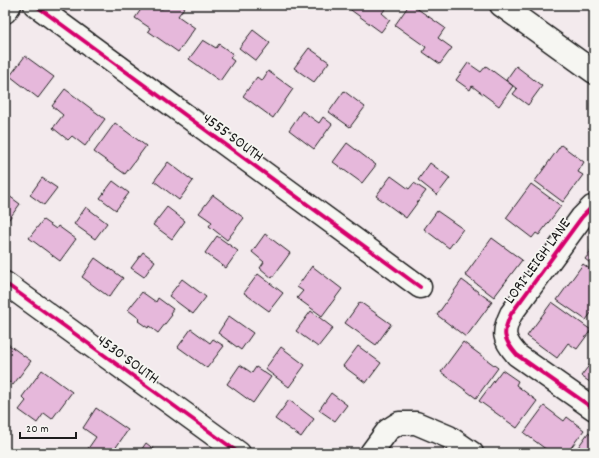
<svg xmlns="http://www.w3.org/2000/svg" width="599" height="458" viewBox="0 0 599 458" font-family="Dekko,sans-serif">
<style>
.building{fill:#e6b8db;stroke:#1c1c1c}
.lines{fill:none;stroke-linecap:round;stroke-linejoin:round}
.minor-casing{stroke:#1c1c1c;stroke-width:25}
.minor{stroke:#f6f6f2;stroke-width:22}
.cycleway-casing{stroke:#f6f6f2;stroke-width:6}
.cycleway{stroke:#d6006c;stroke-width:4}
.labels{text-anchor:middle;stroke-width:3.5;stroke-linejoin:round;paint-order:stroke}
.street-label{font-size:16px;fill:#1c1c1c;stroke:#f6f6f2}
</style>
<rect width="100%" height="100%" fill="#f3eaed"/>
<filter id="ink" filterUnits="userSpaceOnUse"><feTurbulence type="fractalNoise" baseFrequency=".025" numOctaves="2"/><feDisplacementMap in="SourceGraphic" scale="8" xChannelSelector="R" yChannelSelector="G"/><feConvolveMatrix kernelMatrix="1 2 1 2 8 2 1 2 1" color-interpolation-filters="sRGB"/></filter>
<g filter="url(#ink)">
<g class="building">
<path d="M144,5H156L162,9L165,5H186L178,16L195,28L178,52L148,31L150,28L135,18Z"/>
<path d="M344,5H383L387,7L382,13L390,20L381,32Z"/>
<path d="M409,5H412L445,28L438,38L452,48L440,64L423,52L426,47L395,25Z"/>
<path d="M253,30L270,43L256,61L239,48Z"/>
<path d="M203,40L216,48L219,44L233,54L230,58L234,61L220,81L189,59Z"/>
<path d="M309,48L329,62L314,82L294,68Z"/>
<path d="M25,56L54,77L38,98L10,76Z"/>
<path d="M468,63L481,72L486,66L513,86L499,106L472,86L470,90L456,80Z"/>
<path d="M516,66L542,86L528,105L513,94L517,89L506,80Z"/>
<path d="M268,71L293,89L273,118L243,96L257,77L262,81Z"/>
<path d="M65,89L105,119L85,146L72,136L68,140L53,128L63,115L52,106Z"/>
<path d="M344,91L365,107L350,127L329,112Z"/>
<path d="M302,111L319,123L323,117L332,124L314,149L289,130Z"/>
<path d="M115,123L146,146L125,174L94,152Z"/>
<path d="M347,143L376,165L362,183L333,162Z"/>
<path d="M561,145L584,162L578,172L583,175L563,202L535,181Z"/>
<path d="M5,149L9,152L5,158Z"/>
<path d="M168,162L193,181L179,200L154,181Z"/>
<path d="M430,163L450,178L437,195L418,180Z"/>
<path d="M391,176L409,189L414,183L426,191L406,218L376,196Z"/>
<path d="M42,178L57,188L44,205L30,195Z"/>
<path d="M113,181L129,193L116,210L100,198Z"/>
<path d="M531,184L561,206L539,235L536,233L532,238L506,218Z"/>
<path d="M5,193L20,204L6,223L5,222Z"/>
<path d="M213,195L244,218L227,240L209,226L212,222L199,213Z"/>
<path d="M86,207L107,223L95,239L74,224Z"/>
<path d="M167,207L185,221L172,239L153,225Z"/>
<path d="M437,211L463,229L449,248L424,229Z"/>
<path d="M43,220L56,229L58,226L76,239L60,261L29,238Z"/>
<path d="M265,234L290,253L272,278L260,268L264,262L252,252Z"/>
<path d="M217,236L238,251L226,268L205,253Z"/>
<path d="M492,238L522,260L494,297L465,275Z"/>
<path d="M594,247V266L585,259Z"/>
<path d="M143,252L155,261L144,277L131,268Z"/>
<path d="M95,258L123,278L109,297L82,277Z"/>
<path d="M583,264L594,272V309L586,320L557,300Z"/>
<path d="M312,266L342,289L322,316L297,298L303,291L297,287Z"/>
<path d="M258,274L283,293L269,311L244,293Z"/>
<path d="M182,279L206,297L193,314L169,296Z"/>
<path d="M462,280L492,302L466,337L437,315Z"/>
<path d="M142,292L156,302L158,298L173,309L170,313L172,315L158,333L149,326L148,328L138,321L140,319L128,310Z"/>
<path d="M360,302L391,324L376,345L345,323Z"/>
<path d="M552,302L591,330L577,349L568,343L557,358L527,336Z"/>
<path d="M311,311L333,328L318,347L296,331Z"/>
<path d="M229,316L253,333L241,350L218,333Z"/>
<path d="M191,329L210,343L213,339L224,346L207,368L178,347Z"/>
<path d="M5,342L31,361L13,385L5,379Z"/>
<path d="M463,342L498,368L476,398L441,372Z"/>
<path d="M358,346L381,363L366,383L343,366Z"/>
<path d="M281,347L305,365L289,387L265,369Z"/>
<path d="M594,359V385L581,376Z"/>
<path d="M240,365L252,373L256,367L271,377L253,403L227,384Z"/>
<path d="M42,370L72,392L52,419L44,413L37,423L19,410L26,401L22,397Z"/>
<path d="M502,370L518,381L516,385L537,401L517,428L479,401Z"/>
<path d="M331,393L347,405L335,421L319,410Z"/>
<path d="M289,400L314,419L301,437L275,419Z"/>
<path d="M544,406L564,421L567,417L584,430L567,453H551L524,433Z"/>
<path d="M96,408L128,430L112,453H104L100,450L97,453H85L96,437L83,428Z"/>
<path d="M588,433L594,437V453H574Z"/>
<path d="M146,443L159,453H139Z"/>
<path d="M407,449L413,453H404Z"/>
</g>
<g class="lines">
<g class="minor-casing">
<g id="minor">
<path d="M35,5L420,287"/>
<path d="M501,5L594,72"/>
<path d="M5,12L10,5"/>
<path d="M594,207H592L582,217L511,314C502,333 503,339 517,355L594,409"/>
<path d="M5,283L239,453"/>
<path d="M371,453L388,430L399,423H416L449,437L472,453"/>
</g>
</g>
<use href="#minor" class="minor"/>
<g class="cycleway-casing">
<g id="cycleway">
<path d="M35,5L420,287"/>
<path d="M594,207H592L582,217L511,314C502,333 503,339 517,355L594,409"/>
<path d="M5,283L239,453"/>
</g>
</g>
<use href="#cycleway" class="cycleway"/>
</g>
</g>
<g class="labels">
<g class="street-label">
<text transform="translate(234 136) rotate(36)" y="6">4555 SOUTH</text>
<text transform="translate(536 260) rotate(-54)" y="6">LORI LEIGH LANE</text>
<text transform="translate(129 358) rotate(36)" y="6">4530 SOUTH</text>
</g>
</g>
<rect width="599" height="458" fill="none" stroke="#f6f6f2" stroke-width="20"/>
<rect x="10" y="10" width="579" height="438" fill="none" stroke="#1c1c1c" stroke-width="1.5" filter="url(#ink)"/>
<path d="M20 432v6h56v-6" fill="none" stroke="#1c1c1c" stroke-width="2"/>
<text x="26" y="432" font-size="12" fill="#1c1c1c" stroke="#f6f6f2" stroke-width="3" paint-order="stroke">20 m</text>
</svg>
